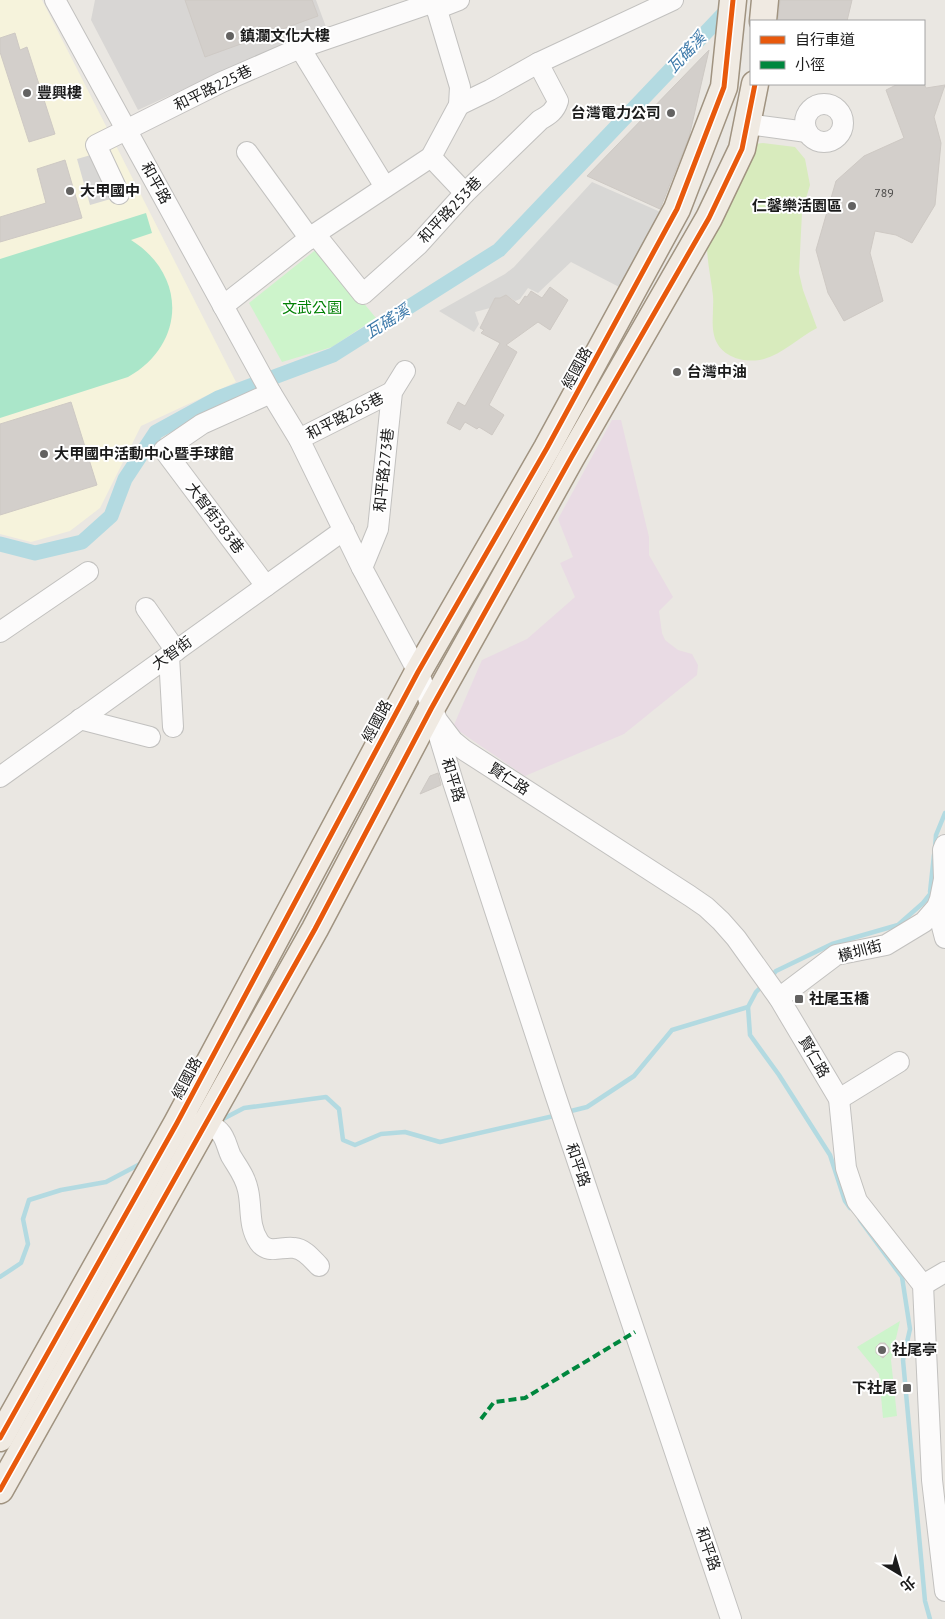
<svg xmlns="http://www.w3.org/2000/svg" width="945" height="1619" viewBox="0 0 945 1619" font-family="'PT Sans','Noto Sans TC',sans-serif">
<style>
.industrial{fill:#e9dbe4}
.education{fill:#f6f3dc}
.religious{fill:#d8d6d4}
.grass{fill:#d8ebbd}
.park{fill:#cdf4cb}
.pitch{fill:#aae6c9}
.parking{fill:#d8d7d5}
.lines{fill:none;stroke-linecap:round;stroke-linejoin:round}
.stream{stroke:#b3dae1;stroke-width:4.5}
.canal{stroke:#b3dae1;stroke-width:15}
.building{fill:#d3cfcb;stroke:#cec9c4}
.minor-casing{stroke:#c2c1bf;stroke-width:22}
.major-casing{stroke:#a09380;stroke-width:29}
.minor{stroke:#fcfbfb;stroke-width:20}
.major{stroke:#f0eae2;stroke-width:26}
.quiet{stroke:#00873e;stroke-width:4;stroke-dasharray:8 4;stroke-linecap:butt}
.cycleway-casing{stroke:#fff;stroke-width:8}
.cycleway{stroke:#e8590c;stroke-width:5}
.poi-dot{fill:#636261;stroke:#fff;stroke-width:2}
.labels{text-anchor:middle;stroke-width:4;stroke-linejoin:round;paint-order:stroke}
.number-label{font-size:12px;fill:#4a4948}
.poi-label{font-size:15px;font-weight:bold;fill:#1b1b1b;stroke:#fff;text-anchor:start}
.street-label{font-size:15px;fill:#1b1b1b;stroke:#fff}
.park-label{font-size:15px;fill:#028105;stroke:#fff}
.water-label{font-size:16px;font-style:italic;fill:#3e7aaa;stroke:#fff}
</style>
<rect width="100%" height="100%" fill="#eae7e2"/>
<path class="industrial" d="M612,420H621L649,537V555L673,597L659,611L662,633L665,640L678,650L692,654L698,665L697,675L624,734L525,776L453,727L482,660L527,639L575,597L560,563L573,557L558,519Z"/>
<path class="education" d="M0,0H42L236,382L141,426L100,508L70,531L31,542L0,534Z"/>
<path class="religious" d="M95,0H316L326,27L230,68L138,110L91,20Z"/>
<path class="grass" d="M763,143L795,147L805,159L810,185L802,212L799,273L803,290L817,328C799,337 783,354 764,359C744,364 719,357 714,335C711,323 714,309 713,296C711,277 706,258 707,238L754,144Z"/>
<g class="park">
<path d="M318,248L376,318L332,347L282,362L249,303Z"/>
<path d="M900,1321L891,1360L897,1416L883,1418L879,1374L857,1347Z"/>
</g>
<path class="pitch" d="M146,213L152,233L131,240C187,275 186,344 128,377L0,418V259Z"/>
<g class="parking">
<path d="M101,152L114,198L90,205L77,159Z"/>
<path d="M592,182L665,214L623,289L571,262L538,293L528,288L520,299L515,301L506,295L500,298H495L490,308L475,312L479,324L474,332L439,311L505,274L514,267Z"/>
</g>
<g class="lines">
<g class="stream">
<path d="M935,848L936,835L945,813"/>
<path d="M930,892L934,855"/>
<path d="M770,978L776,971L832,944L898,925L923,903L935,888"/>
<path d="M748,1007L750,1035L779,1075L830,1155L845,1201L850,1208"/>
<path d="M567,1112L587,1107L634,1076L672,1030L748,1007L756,992L763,985"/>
<path d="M221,1120L244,1108L326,1097L339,1109L343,1140L355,1145L381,1134L405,1132L440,1142L558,1115"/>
<path d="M860,1220L902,1277L910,1329L903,1360L925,1601L930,1619"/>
<path d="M0,1277L21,1263L28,1244L23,1219L29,1200L61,1190L106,1182L142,1163"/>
</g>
<path class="canal" d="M0,544L35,553L82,542L111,516L125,479L156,432L218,398L333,355L499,250L731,6"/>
</g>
<g class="building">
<path d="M185,0H312L318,16L205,57Z"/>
<path d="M780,0H852L847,21H778Z"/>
<path d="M15,33L20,50L27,47L55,134L29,142L0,52V38Z"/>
<path d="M709,50L689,137L660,209L587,176Z"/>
<path d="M898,84H924L926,88L945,85L934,117L941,143L935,205L912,243L896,235L875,231L870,253L883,301L844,321L828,293L816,250L836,181L864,156L904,138L886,90Z"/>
<path d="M65,160L82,218L0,242V217L46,203L37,169Z"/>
<path d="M550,287L568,300L550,330L538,322L506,345L517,352L489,405L504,415L492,435L479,427L477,429L465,422L460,430L447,423L458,402L465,406L500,343L481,333L484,330L480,328L495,298H500L506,295L519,305L525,296L527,297L531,291L542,298Z"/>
<path d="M71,402L97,485L0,515V424Z"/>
<path d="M438,773L441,785L420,794L430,776Z"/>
<path d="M880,1343H885L889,1348V1352L883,1358L876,1353V1347Z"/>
</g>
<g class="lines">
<g class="minor-casing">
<g id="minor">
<path d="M55,0L271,393L299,439L362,568L418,672L437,720L453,741L464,750L690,896L706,907L721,921L736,938L779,998L839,1099L846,1168L857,1201L923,1285L932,1480L945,1591"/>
<path d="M436,9L459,0"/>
<path d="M300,48L385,187"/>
<circle cx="824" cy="123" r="19"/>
<path d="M459,105L490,90L538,63L673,0"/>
<path d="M747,124L807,132"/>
<path d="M247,152L310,239"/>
<path d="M431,157L465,193"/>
<path d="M119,194L96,145L222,82L300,48L434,2"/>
<path d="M315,234L363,294L418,245L465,193L540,120C549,115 555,111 558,101L538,63"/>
<path d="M223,306L315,234L431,157L459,105L460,87L434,0"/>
<path d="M299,439L392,392"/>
<path d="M362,568L378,529L392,392L405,371"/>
<path d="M266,586L164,450L202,424L271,393"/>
<path d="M146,608L176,651"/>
<path d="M0,632L88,572"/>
<path d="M169,656L173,727"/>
<path d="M80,719L150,737"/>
<path d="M436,726L453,782L555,1094L731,1619"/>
<path d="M0,777L344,530"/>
<path d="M937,907L945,938"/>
<path d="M779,998L836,955L886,945L924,922L937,907L940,899L944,879L943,850L945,845"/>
<path d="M839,1099L899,1062"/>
<path d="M192,1123C202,1124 212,1123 220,1132C226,1138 227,1148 231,1156C238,1168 245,1176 248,1190C252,1207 248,1226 259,1242C268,1255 282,1246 294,1248C305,1249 312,1259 319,1266"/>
<path d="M923,1285L945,1272"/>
</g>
</g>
<g class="major-casing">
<g id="major">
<path d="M763,21L765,0"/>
<path d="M0,1438L177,1123L418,672L547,448L677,209L724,87L733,0"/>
<path d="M0,1490L315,929L431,709L571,458L709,218L742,149L755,84"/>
</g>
</g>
<use href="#minor" class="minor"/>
<use href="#major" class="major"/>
<path class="quiet" d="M481,1419L494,1402L525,1398L635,1332"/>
<g class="cycleway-casing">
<g id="cycleway">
<path d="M0,1438L177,1123L418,672L547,448L677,209L724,87L733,0"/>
<path d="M0,1490L315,929L431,709L571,458L709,218L742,149L755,84"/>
</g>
</g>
<use href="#cycleway" class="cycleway"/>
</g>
<g class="poi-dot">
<circle cx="230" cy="36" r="5"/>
<circle cx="27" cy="93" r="5"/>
<circle cx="671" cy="113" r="5"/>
<circle cx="70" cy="191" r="5"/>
<circle cx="852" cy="206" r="5"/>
<circle cx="677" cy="372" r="5"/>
<circle cx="44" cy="454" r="5"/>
<rect x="794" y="994" width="10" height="10" rx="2.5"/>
<circle cx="882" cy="1350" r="5"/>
<rect x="902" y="1383" width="10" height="10" rx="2.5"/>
</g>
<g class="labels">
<g class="number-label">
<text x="884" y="197">789</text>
</g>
<g class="poi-label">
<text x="240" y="41">鎮瀾文化大樓</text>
<text x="37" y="98">豐興樓</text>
<text x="661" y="118" text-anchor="end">台灣電力公司</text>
<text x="80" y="196">大甲國中</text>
<text x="842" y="211" text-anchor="end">仁馨樂活園區</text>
<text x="687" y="377">台灣中油</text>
<text x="54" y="459">大甲國中活動中心暨手球館</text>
<text x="809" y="1004">社尾玉橋</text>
<text x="892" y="1355">社尾亭</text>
<text x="897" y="1393" text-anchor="end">下社尾</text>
</g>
<g class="street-label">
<text transform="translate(213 88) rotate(-26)" y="5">和平路225巷</text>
<text transform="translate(156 183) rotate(61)" y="5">和平路</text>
<text transform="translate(450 210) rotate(-47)" y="5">和平路253巷</text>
<text transform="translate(577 368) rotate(-61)" y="5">經國路</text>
<text transform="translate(345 416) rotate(-27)" y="5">和平路265巷</text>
<text transform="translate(384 470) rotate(-84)" y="5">和平路273巷</text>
<text transform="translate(215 518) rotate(53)" y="5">大智街383巷</text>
<text transform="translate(172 653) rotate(-36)" y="5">大智街</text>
<text transform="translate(377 721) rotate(-62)" y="5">經國路</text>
<text transform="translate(509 779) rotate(33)" y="5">賢仁路</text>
<text transform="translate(453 780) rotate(73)" y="5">和平路</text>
<text transform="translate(860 951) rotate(-15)" y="5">橫圳街</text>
<text transform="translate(814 1057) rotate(60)" y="5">賢仁路</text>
<text transform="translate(187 1078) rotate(-62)" y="5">經國路</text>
<text transform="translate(578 1165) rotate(71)" y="5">和平路</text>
<text transform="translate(708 1549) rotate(71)" y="5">和平路</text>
</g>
<g class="park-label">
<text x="312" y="313">文武公園</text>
</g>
<g class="water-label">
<text transform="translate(686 52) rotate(-47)" y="6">瓦磘溪</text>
<text transform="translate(387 321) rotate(-32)" y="6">瓦磘溪</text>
</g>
</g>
<rect x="750" y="20" width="175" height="65" fill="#ffffff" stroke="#a4a4a4"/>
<rect x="760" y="36" width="25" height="8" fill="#e8590c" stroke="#a4a4a4"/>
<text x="795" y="45" font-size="15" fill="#1b1b1b">自行車道</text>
<rect x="760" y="61" width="25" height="8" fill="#00873e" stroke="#a4a4a4"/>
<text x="795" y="70" font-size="15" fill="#1b1b1b">小徑</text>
<g transform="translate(900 1574) rotate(142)" stroke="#ffffff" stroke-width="4" paint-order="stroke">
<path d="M0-4L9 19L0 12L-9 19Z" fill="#1b1b1b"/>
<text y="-8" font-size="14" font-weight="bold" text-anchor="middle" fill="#1b1b1b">北</text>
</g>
</svg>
